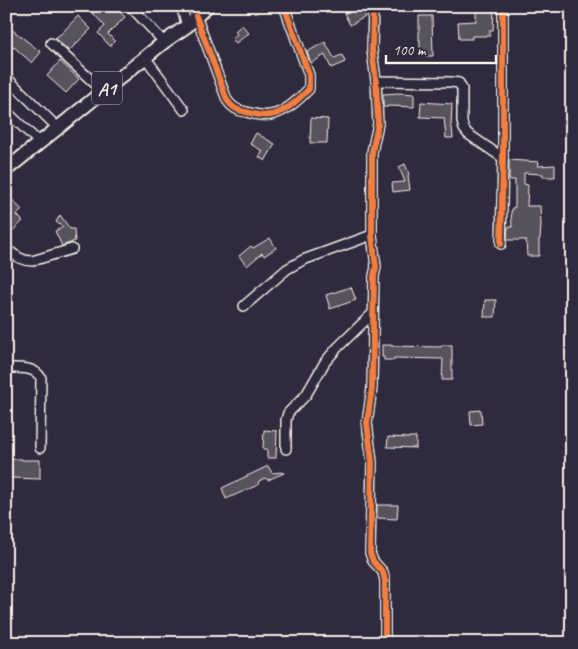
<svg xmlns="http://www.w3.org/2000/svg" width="578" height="649" viewBox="0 0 578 649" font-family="Caveat,sans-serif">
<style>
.building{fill:#56525f;stroke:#f4f1e8}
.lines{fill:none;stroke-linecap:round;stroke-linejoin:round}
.minor-casing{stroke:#f4f1e8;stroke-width:12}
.highway-casing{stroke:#f4f1e8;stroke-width:16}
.minor{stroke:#2f2a3d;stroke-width:9}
.highway{stroke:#2f2a3d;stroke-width:12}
.cycleway-casing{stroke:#2f2a3d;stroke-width:9}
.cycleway{stroke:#f27e40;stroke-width:6}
.labels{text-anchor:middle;stroke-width:4;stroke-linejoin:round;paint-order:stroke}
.shield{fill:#2f2a3d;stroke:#b9b5b5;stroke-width:1}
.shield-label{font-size:19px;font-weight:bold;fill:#f4f1e8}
</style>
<rect width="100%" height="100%" fill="#2f2a3d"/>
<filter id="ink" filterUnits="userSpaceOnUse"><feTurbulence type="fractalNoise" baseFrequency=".02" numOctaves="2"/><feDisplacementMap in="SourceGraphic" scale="10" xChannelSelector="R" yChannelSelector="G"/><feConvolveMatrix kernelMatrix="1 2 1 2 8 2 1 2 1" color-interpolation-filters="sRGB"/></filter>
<g filter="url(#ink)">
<g class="building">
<path d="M93,6H114L125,17L108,34L115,41L110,46L98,33L105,26L89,9Z"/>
<path d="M355,6H359L365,17L350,25L344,13Z"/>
<path d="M476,10H494L493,30H490V36H472V39H459L458,22L476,21Z"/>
<path d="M78,16L91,29L69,51L55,38L61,34Z"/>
<path d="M419,16H432L433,56H420V40H419Z"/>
<path d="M6,25L41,52L32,63L14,47L10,51L6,48Z"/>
<path d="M242,25L249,33L236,43L232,39L237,34L235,31Z"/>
<path d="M325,42L334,58L342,55L345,62L331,68L325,55L311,63L307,52Z"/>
<path d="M60,61L79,79L66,93L47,76Z"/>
<path d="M399,93L414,94V107L388,106V107H383V94Z"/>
<path d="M421,102L452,104L451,127H452L453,138H446L444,118L420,117Z"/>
<path d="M311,118L328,119L327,143H310Z"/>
<path d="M256,133L275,144L265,161L259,157L263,151L250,144Z"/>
<path d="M509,160L539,162L538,166L555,165V177H543V174L524,173V184L528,185L527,206H540L541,226L540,239H539V256H527L526,240H507L508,227H512L511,211H512V208L515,207V180H509Z"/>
<path d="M405,164L409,174L408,175L410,190L393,192L392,183L405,182L399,167Z"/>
<path d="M10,197L22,210L17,215L23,221L6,237V201Z"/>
<path d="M60,215L70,229H74L75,241L62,246L55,231L63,227L56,222Z"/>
<path d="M270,238L276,248L264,256L262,253L247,266L239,256L251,246L253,248Z"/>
<path d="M351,287L356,300L330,309L326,295Z"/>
<path d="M485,300H496L495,317H484Z"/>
<path d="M382,345H391V346L441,347V345H452V380H442L443,359L394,358V360H384V357H382Z"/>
<path d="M481,410L482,424L471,425L470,411Z"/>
<path d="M264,430L277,431L276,458H267V449H263Z"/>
<path d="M388,437L409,438V437H416V448L387,447Z"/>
<path d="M11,459H22V460H40V479L11,478Z"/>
<path d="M268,466L272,473L283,472L284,473L268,480L265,478L259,481L258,485L226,499L222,488Z"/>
<path d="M377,505H398L397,519L377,518Z"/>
</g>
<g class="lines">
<g class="minor-casing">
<g id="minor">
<path d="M130,6L164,42"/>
<path d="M181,6L187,26"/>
<path d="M373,6L372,50L376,81L378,124L372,152V235L376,267L374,276L372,388L367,423L372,462L370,553L373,561L383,572L385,581V643"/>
<path d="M196,16L227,100C232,108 238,111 246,112C254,114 263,117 270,115C285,113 299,99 309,89V75L284,6"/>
<path d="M51,43L103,91"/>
<path d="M145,57L184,110"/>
<path d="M6,77L58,128"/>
<path d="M376,81L451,82L459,83L462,89V122L464,129L468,134L503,158"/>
<path d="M6,111L40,143"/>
<path d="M501,244L503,158V6"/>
<path d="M6,249C15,255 21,261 32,261L72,249"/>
<path d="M244,306L287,269L303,260L372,235"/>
<path d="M6,368C18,368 34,366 41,378L40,448"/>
<path d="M286,449V420L288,413L306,395L325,362L338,347L373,313"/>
</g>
</g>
<g class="highway-casing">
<path id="highway" d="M6,170L164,42L187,26L207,6"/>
</g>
<use href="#minor" class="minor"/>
<use href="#highway" class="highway"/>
<g class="cycleway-casing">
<g id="cycleway">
<path d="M373,6L372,50L376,81L378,124L372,152V235L376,267L374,276L372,388L367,423L372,462L370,553L373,561L383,572L385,581V643"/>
<path d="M196,16L227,100C232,108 238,111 246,112C254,114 263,117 270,115C285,113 299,99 309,89V75L284,6"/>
<path d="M501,244L503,158V6"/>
</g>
</g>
<use href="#cycleway" class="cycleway"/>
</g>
</g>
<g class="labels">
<rect class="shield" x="92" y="71.5" width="30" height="33" rx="4"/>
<g class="shield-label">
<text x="107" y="95">A1</text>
</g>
</g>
<rect width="578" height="649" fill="none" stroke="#2f2a3d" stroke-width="25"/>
<rect x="12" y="12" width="553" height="624" fill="none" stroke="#f4f1e8" stroke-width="2" filter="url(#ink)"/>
<path d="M386 55v8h110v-8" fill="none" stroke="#f4f1e8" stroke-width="2.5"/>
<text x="393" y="55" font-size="15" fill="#f4f1e8" stroke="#2f2a3d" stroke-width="4" paint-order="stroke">100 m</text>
</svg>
